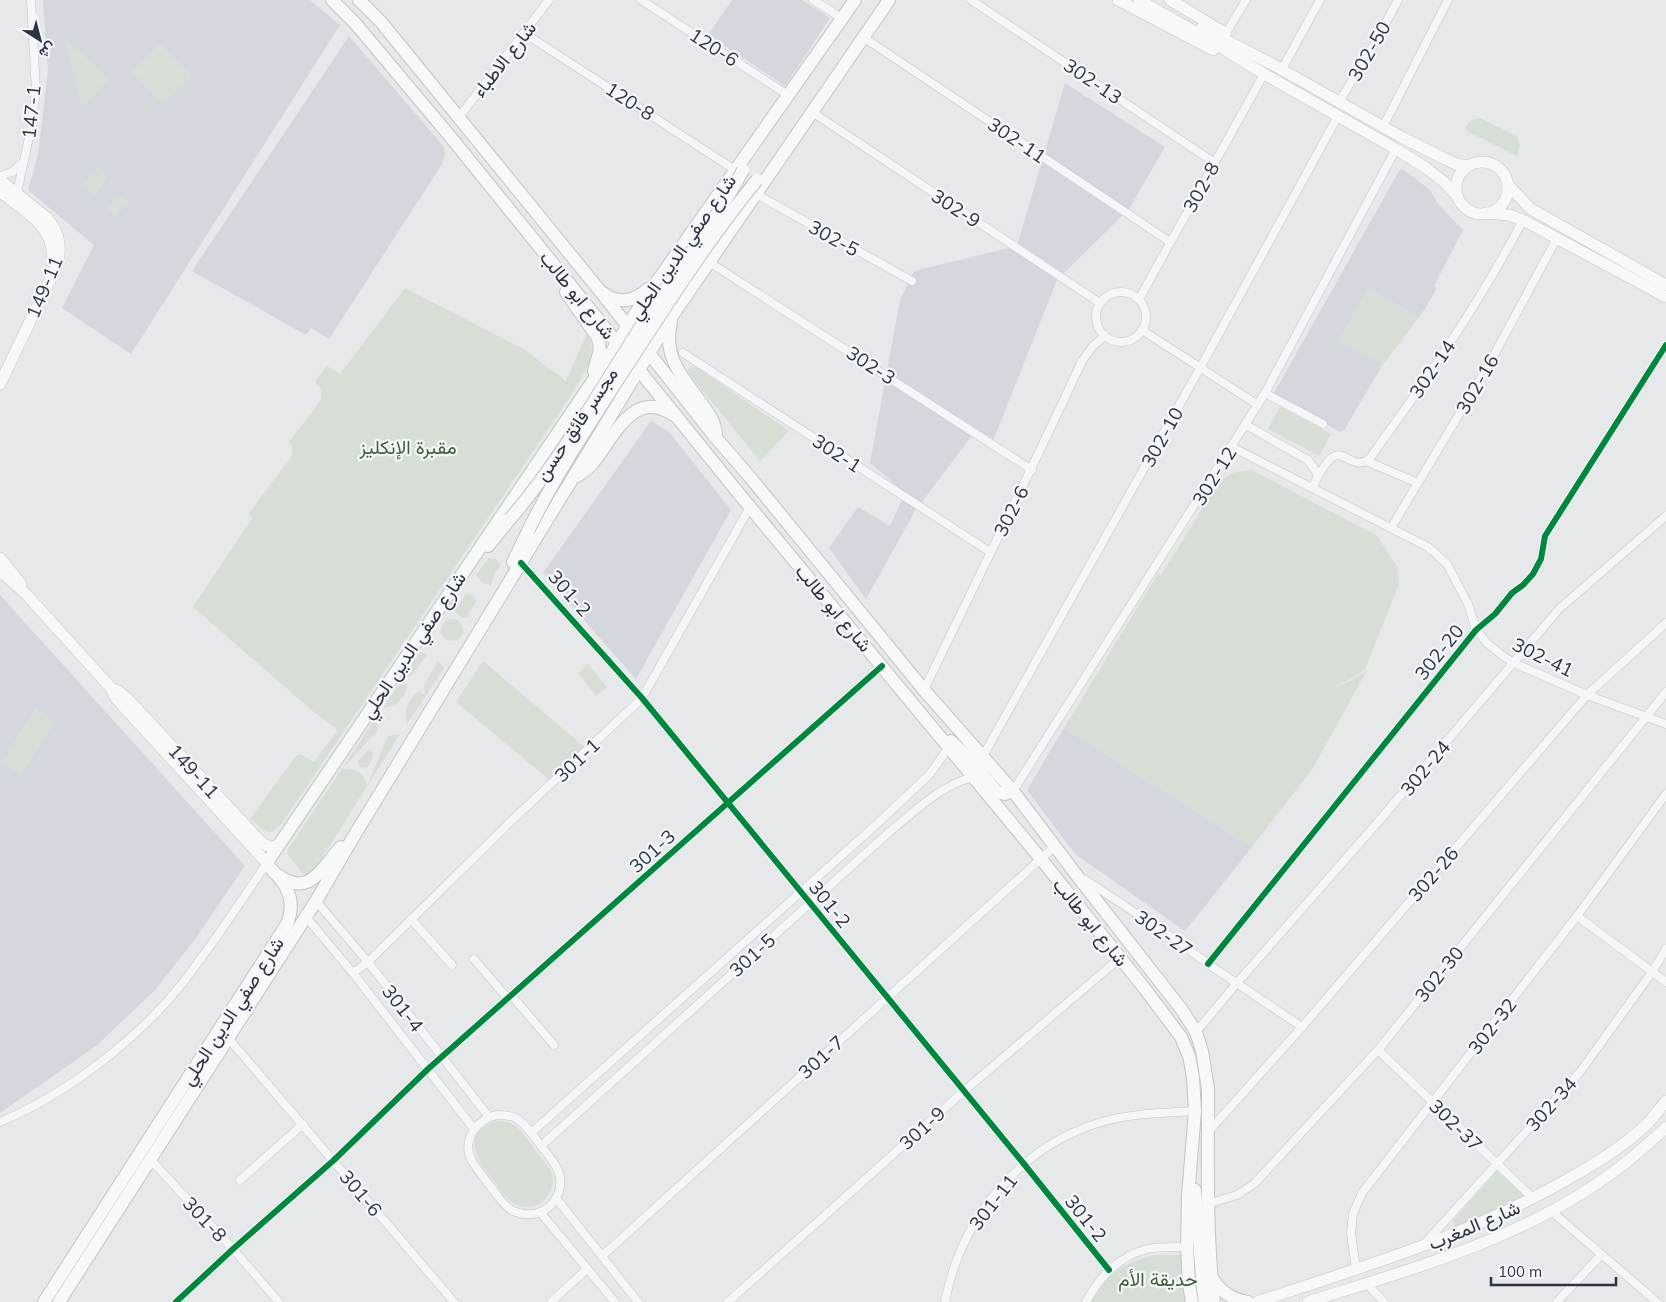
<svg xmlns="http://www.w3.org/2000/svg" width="1666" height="1302" viewBox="0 0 1666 1302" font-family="Mulish,Vazirmatn,sans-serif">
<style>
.built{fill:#d4d7dd}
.green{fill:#d6ded6}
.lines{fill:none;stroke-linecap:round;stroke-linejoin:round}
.street-casing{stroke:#c4c6c8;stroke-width:9}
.secondary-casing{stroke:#c4c6c8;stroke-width:12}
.primary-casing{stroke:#c2c5c8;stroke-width:14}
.street{stroke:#f5f6f7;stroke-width:8}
.secondary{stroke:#f8f8f8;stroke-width:11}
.primary{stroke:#f8f8f8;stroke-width:12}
.primary-bridge-casing{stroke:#c2c5c8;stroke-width:14;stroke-linecap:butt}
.primary-bridge{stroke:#f8f8f8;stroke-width:12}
.cycleway-casing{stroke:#f4f6f9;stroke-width:9}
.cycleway{stroke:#00873e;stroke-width:6}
.labels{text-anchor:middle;stroke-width:4.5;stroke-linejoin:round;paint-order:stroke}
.street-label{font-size:19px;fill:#2b3445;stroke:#f4f6f9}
.park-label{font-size:19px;fill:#3f6138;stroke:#f4f6f9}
</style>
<rect width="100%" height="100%" fill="#e6e8ea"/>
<g class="built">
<path d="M43,0H310L340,25L131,354L62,308L94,245L28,190L38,155L48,71Z"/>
<path d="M732,0H802L830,18L785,86L708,35Z"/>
<path d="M349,36L444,147L445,155L442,164L329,339L311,328L306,335L192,271Z"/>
<path d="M1065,83L1165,147L1129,209L1057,280L993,441L976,430L915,511L866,599L829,548L858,507L890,526L905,493L870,463L900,300L914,271L1017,246Z"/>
<path d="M1402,169L1404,170L1430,190L1438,204L1463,230L1434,286L1437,288L1424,310L1383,364L1344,430L1340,432L1273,395L1399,171Z"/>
<path d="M651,421L669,432L731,510L636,679L543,573Z"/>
<path d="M0,595L245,866L195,939L155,990L96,1046L0,1113Z"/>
<path d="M1064,728L1252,847L1185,931L1075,854L1027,790Z"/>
</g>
<g class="green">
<path d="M65,39L110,78L82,108Z"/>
<path d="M160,43L192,76L161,104L132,72Z"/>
<path d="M1480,118L1517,136L1520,145L1517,156L1465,130C1468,121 1471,119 1480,118Z"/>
<path d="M97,167L108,178L94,196L81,185Z"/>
<path d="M119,193L129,202L115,217L106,208Z"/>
<path d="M1368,287L1419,317L1383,364L1338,342Z"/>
<path d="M405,288L525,350L566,381L587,333C590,339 592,345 592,352C590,371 554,420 542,438L282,823L272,832H267L250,819L296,756L300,754L314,762L337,731L336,728L314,712L193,607L252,519L249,513L292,456V447L289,442L321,400V390L315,381L327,366L340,374Z"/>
<path d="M690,367L698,368L789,431L760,461L690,375L688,370Z"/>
<path d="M1280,407L1331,434L1319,456L1268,429Z"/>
<path d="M1252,470L1377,536L1398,568L1399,584L1365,669L1349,680L1332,687C1344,685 1357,678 1367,670L1313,768L1252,847L1064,728L1159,572L1160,577L1220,480L1235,472Z"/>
<path d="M489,558L496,559L501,565L495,573L491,585L483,583L476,575Z"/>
<path d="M466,594L472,595L477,601L470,611L468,618C461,618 457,615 455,610Z"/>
<circle cx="452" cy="630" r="11"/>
<path d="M420,652L428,654L411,676L402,680L408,685C402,700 399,705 383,708Z"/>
<path d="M438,660L444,668L407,724C404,708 407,703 418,691L425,695L424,686Z"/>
<path d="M483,661L588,750L553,783L456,702Z"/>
<path d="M588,664L607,687L596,696L578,673Z"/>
<path d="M35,708L55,722L21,776L1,763Z"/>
<path d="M376,718L378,730L342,769C357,769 363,771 367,786L388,736L400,734L311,875L303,874L287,854L289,848Z"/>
<path d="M369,749L374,753L368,767L361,768L359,765L358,761Z"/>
<path d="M498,1121C507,1121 513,1123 520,1130L551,1171C554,1182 553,1191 545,1199C539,1206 529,1208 520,1206C509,1203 502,1192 495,1183C478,1162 458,1132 498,1121Z"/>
<path d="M1497,1171L1526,1197L1456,1227L1454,1225L1453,1221Z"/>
<path d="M1154,1255H1183L1187,1302H1091C1107,1272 1123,1264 1154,1255Z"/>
</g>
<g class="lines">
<g class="street-casing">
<g id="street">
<path d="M641,0L788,95"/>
<path d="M813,0L842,18"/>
<path d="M971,0L1215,163"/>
<path d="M524,33L735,170"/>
<path d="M1226,33L1246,0"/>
<path d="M863,37L1170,242"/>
<path d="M1282,69L1320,0"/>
<path d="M1339,102L1376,41L1398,0"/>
<path d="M812,112L1100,303"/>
<path d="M459,117L549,0"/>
<path d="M1383,127L1448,0"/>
<path d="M0,176L12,172L23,162"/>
<path d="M17,193L31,128L36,91L31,0"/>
<path d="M756,194L912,281"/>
<path d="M709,262L1032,470"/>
<circle cx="1121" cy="317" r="25"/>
<path d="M1139,299L1264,74"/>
<path d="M1142,330L1258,405"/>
<path d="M683,353L990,552"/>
<path d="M1265,393L1323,424"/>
<path d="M1246,425L1308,460L1314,468L1318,476L1313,487"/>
<path d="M1232,447L1428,547L1447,564L1468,604L1476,630L1488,644L1503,656L1514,663L1587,695L1666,724"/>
<path d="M1366,461L1418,483"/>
<path d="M1318,476C1322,470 1327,460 1333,457C1345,449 1354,472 1370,458C1425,382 1479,304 1523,220"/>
<path d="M1391,528L1487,368L1557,238"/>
<path d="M521,563L642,698L1024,1164L1109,1270"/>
<path d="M924,690C977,580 1031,471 1082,361L1093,346L1105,336"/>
<path d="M983,756L1200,368L1338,116"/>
<path d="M1013,791L1265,393L1396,149"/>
<path d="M1084,879L1178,941L1208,964L1302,1027"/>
<path d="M316,901L368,962L489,1117"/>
<path d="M1577,916L1666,982"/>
<path d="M306,917L353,973L474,1129"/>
<path d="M411,919L452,965"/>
<path d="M474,959L508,999"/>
<path d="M1208,964L1476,630L1495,614L1512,593L1523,585L1533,574L1541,559L1545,536L1666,345"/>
<path d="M353,973L368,962L508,824L642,698L750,507"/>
<path d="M512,996L554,1045"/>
<path d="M1196,1032L1237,983L1384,815L1559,609L1666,516"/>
<path d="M229,1039L454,1302"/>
<path d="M1378,1050L1534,1199"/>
<path d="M497,1115C504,1115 510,1115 516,1118C526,1124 532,1134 539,1143C545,1151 552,1159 557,1168C565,1184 558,1203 543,1211C533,1216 523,1215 513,1211C503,1206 497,1194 490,1186C484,1178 477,1169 472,1161C461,1140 477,1119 497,1115Z"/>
<path d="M0,1122C65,1095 137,1040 181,985C212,946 239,904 267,863"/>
<path d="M1208,1132L1302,1027L1587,695L1666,623"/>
<path d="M531,1133L878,823L929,775L949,747"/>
<path d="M541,1146L887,834C914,812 939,786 973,777"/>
<path d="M151,1160L233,1249L279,1302"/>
<path d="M240,1180L303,1124"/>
<path d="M556,1198L638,1302"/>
<path d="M1207,1204L1237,1195L1254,1184L1378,1050L1666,692"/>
<path d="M1551,1211L1657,1302"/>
<path d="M540,1212L615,1302"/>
<path d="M1426,1242L1580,1072L1652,972L1666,949"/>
<path d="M602,1256L1055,846"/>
<path d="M1356,1269L1351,1233L1353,1214L1362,1193L1577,916L1666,794"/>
<path d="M1366,1283L1384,1302"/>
<path d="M176,1302L233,1249L334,1160L428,1069L882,666"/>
<path d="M551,1302L587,1269"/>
<path d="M728,1302L964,1091L1120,958"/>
<path d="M945,1302C961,1218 1021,1144 1105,1121C1134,1113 1165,1113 1195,1111"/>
<path d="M1086,1302C1100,1276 1118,1257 1147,1249C1160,1246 1174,1247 1187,1247"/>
<path d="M1557,1302L1601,1255"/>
</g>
</g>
<g class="secondary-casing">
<g id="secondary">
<path d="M1118,0L1213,50"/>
<path d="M1139,0L1201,35L1264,74L1396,149L1426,168L1444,182L1457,196"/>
<path d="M1170,0L1225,33"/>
<path d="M1202,28L1270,63L1403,138L1445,159L1456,164L1468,166"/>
<circle cx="1482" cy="188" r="26"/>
<path d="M0,180L46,217C59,231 62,247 57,265L0,384"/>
<path d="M1508,185L1531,209L1666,285"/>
<path d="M0,192C20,207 54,226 52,255"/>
<path d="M1486,213L1509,215L1523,220L1666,297"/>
<path d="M0,558L21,584"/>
<path d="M0,571L26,594L111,688L115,697L121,704L267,863"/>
<path d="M111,688L118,691L127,698L261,842C267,847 272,849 279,844"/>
<path d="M1257,1302C1363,1267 1471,1235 1568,1179C1597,1163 1626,1145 1649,1122C1655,1115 1660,1108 1666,1101"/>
<path d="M1308,1302C1421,1266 1543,1233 1635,1155C1645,1146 1657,1137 1666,1127"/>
</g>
</g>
<g class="primary-casing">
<g id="primary">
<path d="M332,0L355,23L453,140L740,495L1041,859L1145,989L1181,1037L1189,1056L1193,1077L1195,1111L1188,1196L1187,1247L1189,1284L1192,1302"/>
<path d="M359,0L381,22L600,291L716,438L749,476L924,690L1013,791L1075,873L1182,1010L1196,1032L1202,1051L1208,1089C1208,1160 1206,1231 1214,1302"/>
<path d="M566,292L598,338L600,350L594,371"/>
<path d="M603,293C618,305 635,301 648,289"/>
<path d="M671,322C662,357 683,377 702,404C709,414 716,423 716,436"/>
<path d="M577,476C583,472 588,469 592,464C612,441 633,386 673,415"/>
<path d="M488,546L510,519"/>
<path d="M513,562L528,531"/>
<path d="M951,741L969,758L997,792L1005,794L1013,791"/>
<path d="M279,876C310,898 322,867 341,847"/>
<path d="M1195,1190L1203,1289L1205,1302"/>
<path d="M1212,1278C1221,1292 1231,1299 1248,1302"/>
<path d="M44,1302L287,924C295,904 290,889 276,874C271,869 268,867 268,861L601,369L642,303L855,0"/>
<path d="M59,1302L316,901L354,836L668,322L889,0"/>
</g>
</g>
<use href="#street" class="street"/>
<use href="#secondary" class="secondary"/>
<use href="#primary" class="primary"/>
<g class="primary-bridge-casing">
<g id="primary-bridge">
<path d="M510,519C563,457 603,385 647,317C679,268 715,222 743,170"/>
<path d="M528,531C557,472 594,417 630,361C670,300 710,237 757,180"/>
</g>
</g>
<use href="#primary-bridge" class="primary-bridge"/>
<g class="cycleway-casing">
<g id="cycleway">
<path d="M521,563L642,698L1024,1164L1109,1270"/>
<path d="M1208,964L1476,630L1495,614L1512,593L1523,585L1533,574L1541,559L1545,536L1666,345"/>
<path d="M176,1302L233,1249L334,1160L428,1069L882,666"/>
</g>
</g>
<use href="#cycleway" class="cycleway"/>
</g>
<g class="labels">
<g class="street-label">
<text transform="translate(714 47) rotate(33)" y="7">120-6</text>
<text transform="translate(1369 51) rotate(-60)" y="7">302-50</text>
<text transform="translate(504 59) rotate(-52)" y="7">شارع الاطباء</text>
<text transform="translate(1093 81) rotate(34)" y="7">302-13</text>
<text transform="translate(630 101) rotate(33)" y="7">120-8</text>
<text transform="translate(31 112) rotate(-84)" y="7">147-1</text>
<text transform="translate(1017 140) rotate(34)" y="7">302-11</text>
<text transform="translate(1201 187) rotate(-61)" y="7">302-8</text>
<text transform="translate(956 208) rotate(33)" y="7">302-9</text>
<text transform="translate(834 238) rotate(29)" y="7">302-5</text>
<text transform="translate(682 247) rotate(-55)" y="7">شارع صفي الدين الحلي</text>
<text transform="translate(44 287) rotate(-67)" y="7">149-11</text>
<text transform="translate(578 295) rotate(51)" y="7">شارع ابو طالب</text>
<text transform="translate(871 365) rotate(33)" y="7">302-3</text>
<text transform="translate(1432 369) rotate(-56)" y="7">302-14</text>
<text transform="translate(1477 384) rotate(-60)" y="7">302-16</text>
<text transform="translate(576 424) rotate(-56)" y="7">مجسر فائق حسن</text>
<text transform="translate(1162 437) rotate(-61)" y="7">302-10</text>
<text transform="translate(837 453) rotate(33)" y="7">302-1</text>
<text transform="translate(1214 476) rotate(-58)" y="7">302-12</text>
<text transform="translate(1011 511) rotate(-63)" y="7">302-6</text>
<text transform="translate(570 593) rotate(49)" y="7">301-2</text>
<text transform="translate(834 608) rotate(50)" y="7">شارع ابو طالب</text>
<text transform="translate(413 645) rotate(-56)" y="7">شارع صفي الدين الحلي</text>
<text transform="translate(1439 652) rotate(-51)" y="7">302-20</text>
<text transform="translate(1543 657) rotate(26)" y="7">302-41</text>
<text transform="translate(577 760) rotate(-43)" y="7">301-1</text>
<text transform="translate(1425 768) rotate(-50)" y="7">302-24</text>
<text transform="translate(194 771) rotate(48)" y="7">149-11</text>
<text transform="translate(652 851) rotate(-42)" y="7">301-3</text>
<text transform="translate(1433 874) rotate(-49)" y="7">302-26</text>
<text transform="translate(830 904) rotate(51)" y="7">301-2</text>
<text transform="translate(1091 922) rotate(51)" y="7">شارع ابو طالب</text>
<text transform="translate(1164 933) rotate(35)" y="7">302-27</text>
<text transform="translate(752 955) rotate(-42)" y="7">301-5</text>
<text transform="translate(1439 974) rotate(-51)" y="7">302-30</text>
<text transform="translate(403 1008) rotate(52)" y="7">301-4</text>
<text transform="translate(232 1011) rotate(-57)" y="7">شارع صفي الدين الحلي</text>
<text transform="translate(1492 1026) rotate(-52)" y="7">302-32</text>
<text transform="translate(821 1057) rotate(-42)" y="7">301-7</text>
<text transform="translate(1551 1104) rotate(-48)" y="7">302-34</text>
<text transform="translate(1456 1125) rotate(44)" y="7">302-37</text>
<text transform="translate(922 1128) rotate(-42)" y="7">301-9</text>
<text transform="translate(361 1193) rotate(50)" y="7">301-6</text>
<text transform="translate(993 1202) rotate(-52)" y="7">301-11</text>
<text transform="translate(1086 1218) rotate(51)" y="7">301-2</text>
<text transform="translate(205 1219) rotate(47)" y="7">301-8</text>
<text transform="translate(1474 1225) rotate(-23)" y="7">شارع المغرب</text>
</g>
<g class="park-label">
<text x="408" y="454">مقبرة الإنكليز</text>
<text x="1158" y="1286">حديقة الأم</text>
</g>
</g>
<g transform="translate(40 40) rotate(144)" stroke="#f4f6f9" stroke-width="4" paint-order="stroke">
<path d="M0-4L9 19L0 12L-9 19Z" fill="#2b3445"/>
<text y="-8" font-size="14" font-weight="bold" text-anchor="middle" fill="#2b3445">ش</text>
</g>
<path d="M1491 1277v8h125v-8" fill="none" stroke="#2b3445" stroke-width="2.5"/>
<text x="1498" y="1277" font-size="15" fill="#2b3445" stroke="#f4f6f9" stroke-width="4" paint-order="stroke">100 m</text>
</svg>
